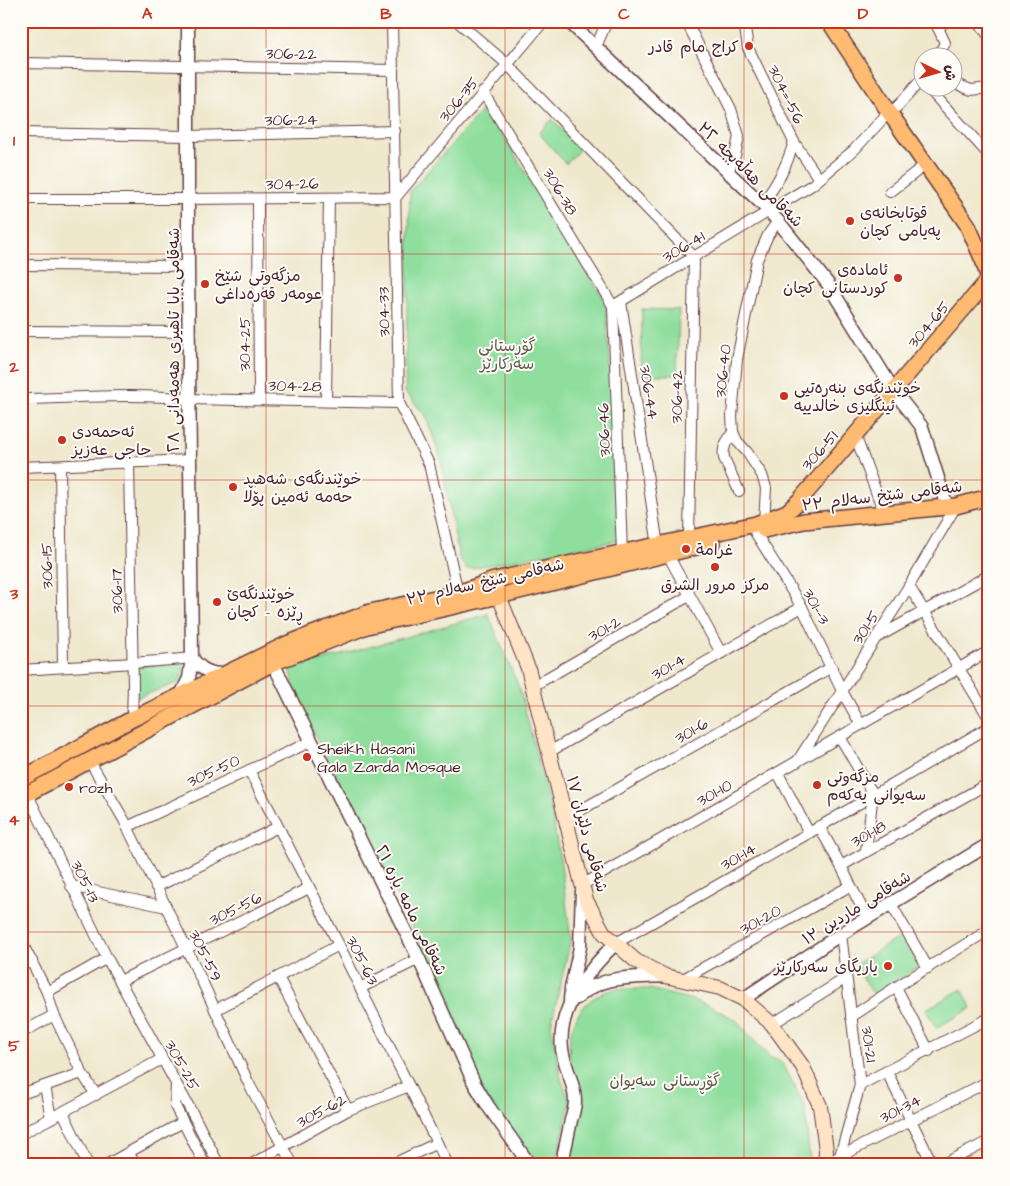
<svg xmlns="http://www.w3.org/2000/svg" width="1010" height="1186" viewBox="0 0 1010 1186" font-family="'Architects Daughter','Playpen Sans Arabic',sans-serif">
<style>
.green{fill:#8fde9d;stroke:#6c7e64}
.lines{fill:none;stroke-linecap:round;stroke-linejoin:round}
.minor-casing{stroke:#633d43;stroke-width:12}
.tertiary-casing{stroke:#633d43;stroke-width:15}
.secondary-casing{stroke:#633d43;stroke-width:16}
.primary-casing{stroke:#633d43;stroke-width:18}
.minor{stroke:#fff;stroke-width:10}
.tertiary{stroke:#fff;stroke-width:12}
.secondary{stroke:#ffe4c6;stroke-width:14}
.primary{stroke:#ffbb71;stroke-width:15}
.grid{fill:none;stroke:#c8321e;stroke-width:1;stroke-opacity:0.55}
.poi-dot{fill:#c8321e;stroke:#fdfcf7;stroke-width:2}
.labels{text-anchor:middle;stroke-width:4;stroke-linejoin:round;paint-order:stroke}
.poi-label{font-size:16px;fill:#4a1f2b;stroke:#fdfcf7;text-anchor:start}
.street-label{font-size:16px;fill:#4a1f2b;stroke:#fdfcf7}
.park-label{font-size:16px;fill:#5f584d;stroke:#fdfcf7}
.neatline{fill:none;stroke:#c8321e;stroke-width:2}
.grid-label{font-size:16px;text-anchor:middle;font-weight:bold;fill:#c8321e}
</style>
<rect width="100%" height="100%" fill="#fdfcf7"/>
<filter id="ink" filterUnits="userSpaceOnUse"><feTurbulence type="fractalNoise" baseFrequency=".02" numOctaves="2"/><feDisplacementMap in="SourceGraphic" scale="10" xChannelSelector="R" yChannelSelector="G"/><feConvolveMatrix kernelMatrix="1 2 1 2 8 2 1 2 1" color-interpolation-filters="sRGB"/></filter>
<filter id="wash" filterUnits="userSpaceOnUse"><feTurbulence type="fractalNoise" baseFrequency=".0096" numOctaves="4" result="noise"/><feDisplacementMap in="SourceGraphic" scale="20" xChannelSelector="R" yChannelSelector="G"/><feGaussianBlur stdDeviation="1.12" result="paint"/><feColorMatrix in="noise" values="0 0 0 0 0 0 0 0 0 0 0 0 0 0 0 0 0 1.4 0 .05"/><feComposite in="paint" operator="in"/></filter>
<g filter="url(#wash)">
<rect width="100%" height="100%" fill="#efe8cd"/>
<g class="green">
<path d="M485,107L606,302L621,540L467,569L459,558L440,457L426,416L405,392L410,191Z"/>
<path d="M552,119L580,149L566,164L539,133Z"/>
<path d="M642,309L679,310L677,375H641Z"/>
<path d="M488,614L520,690L552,815L561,865L571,939L551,1025L561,1079L570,1102L557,1160L548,1165H536L482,1092L442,986L295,696L291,669Z"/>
<path d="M185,662L180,682L136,698L135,667Z"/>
<path d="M901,936L920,966L874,995L855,965Z"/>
<path d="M614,989H650L692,1000L714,1008L736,1020L769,1057L782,1062L805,1106L810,1165H571C571,1134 571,1103 571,1072C570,1057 567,1040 573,1026C580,1005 594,995 614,989Z"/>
<path d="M962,989L972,1008L936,1028L926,1009Z"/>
</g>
</g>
<g filter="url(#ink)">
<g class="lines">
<g class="minor-casing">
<g id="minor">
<path d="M392,21L399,403L429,464L458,593"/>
<path d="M457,21L507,64L694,257L689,539"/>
<path d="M686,21L731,109L739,136L735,156L728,172"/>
<path d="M744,21L748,48L794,142C786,167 778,183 762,204"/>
<path d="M935,21L945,43L937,58"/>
<path d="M977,21L989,36"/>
<path d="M938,28L946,21"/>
<path d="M596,47L607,21"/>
<path d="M21,63L393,70"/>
<path d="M952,82L971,90L989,88"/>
<path d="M928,88L989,155"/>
<path d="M483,92L613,306L622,553"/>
<path d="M897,107L922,79"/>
<path d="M21,133L188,136L395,131"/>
<path d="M794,142L819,179"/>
<path d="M890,192L925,165"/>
<path d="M21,199H189L396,197L544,21"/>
<path d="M258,199L259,400"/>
<path d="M21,265L188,266"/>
<path d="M621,302L658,546"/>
<path d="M613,306L812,185L854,150L889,112"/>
<path d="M21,331L189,332"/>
<path d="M21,399C77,398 134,393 189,399L399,403"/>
<path d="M326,400L329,198"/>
<path d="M733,432C727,441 722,447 724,458L739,491"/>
<path d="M855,435L884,513"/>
<path d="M129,463L133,686L132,719"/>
<path d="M60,466L63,666"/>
<path d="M21,467L190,460"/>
<path d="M764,523L766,488L762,475L747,452L737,441L733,432L732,416L737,359L757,260L768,235L778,221"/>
<path d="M755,532L802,607L842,691L861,725"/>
<path d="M668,555L721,653"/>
<path d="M909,586L989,718"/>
<path d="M878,637L989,575"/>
<path d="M21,670C78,666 135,664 192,658"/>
<path d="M533,686L689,596"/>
<path d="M840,737L873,794L866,851"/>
<path d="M549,752L802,607"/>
<path d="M89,760L124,820L202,981L249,1084L293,1165"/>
<path d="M797,762L909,586L956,506"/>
<path d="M249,770L339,945L448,1165"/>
<path d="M778,773L809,833"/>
<path d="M27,793L107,958L195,1118L219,1165"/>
<path d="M565,819L832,667"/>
<path d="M819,826L841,866"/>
<path d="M127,827L312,741"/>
<path d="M582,885L989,651"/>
<path d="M71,886L166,907"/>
<path d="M156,887L278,827"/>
<path d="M891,904L928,968"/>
<path d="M867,918L841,866L989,783"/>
<path d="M21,941L47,992L54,1015L82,1073L96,1095"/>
<path d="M616,943L809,833L989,727"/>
<path d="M21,966L32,961"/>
<path d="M278,977L348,1110"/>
<path d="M683,979L850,886"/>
<path d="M120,981L309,888"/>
<path d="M896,987L929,1051"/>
<path d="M360,988L419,959"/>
<path d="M47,992L107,958"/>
<path d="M215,1010L339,945"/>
<path d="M851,1017L896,987L989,930"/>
<path d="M772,1024L846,978"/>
<path d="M21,1033L54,1015"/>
<path d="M887,1072L933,1165"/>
<path d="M176,1084L175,1106L205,1165"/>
<path d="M860,1085L989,1018"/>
<path d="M45,1086L51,1118"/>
<path d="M21,1094L82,1073"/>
<path d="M63,1112L88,1165"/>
<path d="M21,1134L162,1059"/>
<path d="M129,1153L135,1165"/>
<path d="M840,1156L860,1085L841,934"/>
<path d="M825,1164L989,1081"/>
<path d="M106,1165L183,1122"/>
<path d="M250,1165L348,1110L409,1086"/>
<path d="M391,1165L437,1143"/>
<path d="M941,1165L989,1141"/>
</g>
</g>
<g class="tertiary-casing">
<g id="tertiary">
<path d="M568,21L762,204L778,221L828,284L894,391L922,427L947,507"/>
<path d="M192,658C201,670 211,675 226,674"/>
<path d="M273,663L419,959L474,1083L488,1106L530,1165"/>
<path d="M181,695L189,678L192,658L188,266V21"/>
<path d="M577,998C603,974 632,978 665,976"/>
<path d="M743,999L841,934L989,844"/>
<path d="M570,1000L571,988L580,947L582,891"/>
<path d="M561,1165C565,1150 568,1135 571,1120C573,1114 575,1107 575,1101C575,1083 564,1066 562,1049C557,1008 589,969 616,943"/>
</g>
</g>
<g class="secondary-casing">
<path id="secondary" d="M494,580L499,596L528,668L586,900L604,933L636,961L665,976L720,988L743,999L772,1024L803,1067L820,1106L826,1150L825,1165"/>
</g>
<g class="primary-casing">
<g id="primary">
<path d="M829,21L889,112L967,224L983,260L989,279"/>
<path d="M764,530L804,521L956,506L989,497"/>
<path d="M21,779L132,719L287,644L370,612L458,593L494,580L756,524L787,512L799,501L989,279"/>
<path d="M21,797L273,663L367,626L499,596L712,543"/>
</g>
</g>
<use href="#minor" class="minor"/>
<use href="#tertiary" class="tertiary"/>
<use href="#secondary" class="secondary"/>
<use href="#primary" class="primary"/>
</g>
</g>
<path class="grid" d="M266,21V1165M505,21V1165M744,21V1165M21,254H989M21,480H989M21,706H989M21,932H989"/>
<g class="poi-dot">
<circle cx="749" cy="46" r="5"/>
<circle cx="850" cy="221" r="5"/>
<circle cx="898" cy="278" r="5"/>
<circle cx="205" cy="284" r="5"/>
<circle cx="784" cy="396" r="5"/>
<circle cx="62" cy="440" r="5"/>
<circle cx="233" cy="487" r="5"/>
<circle cx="686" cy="549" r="5"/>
<circle cx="715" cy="567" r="5"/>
<circle cx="217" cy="602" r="5"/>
<circle cx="307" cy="757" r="5"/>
<circle cx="817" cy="785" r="5"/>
<circle cx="69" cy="787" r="5"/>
<circle cx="888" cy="966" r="5"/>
</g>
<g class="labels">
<g class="poi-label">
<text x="739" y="52" text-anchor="end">کراج مام قادر</text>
<text x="860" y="218">قوتابخانەی<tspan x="860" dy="18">پەیامی کچان</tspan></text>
<text x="888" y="275" text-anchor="end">ئامادەی<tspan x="888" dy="18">کوردستانی کچان</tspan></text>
<text x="215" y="281">مزگەوتی شێخ<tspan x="215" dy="18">عومەر قەرەداغی</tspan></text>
<text x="794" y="393">خوێندنگەی بنەڕەتیی<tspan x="794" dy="18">ئینگلیزی خالدییە</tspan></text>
<text x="72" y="437">ئەحمەدی<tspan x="72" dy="18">حاجی عەزیز</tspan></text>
<text x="243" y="484">خوێندنگەی شەهید<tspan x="243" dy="18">حەمە ئەمین پۆڵا</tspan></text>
<text x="696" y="555">غرامة</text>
<text x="715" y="590" text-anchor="middle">مرکز مرور الشرق</text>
<text x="227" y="599">خوێندنگەێ<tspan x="227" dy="18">ڕێزە - کچان</tspan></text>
<text x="317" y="754">Sheikh Hasani<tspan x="317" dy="18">Gala Zarda Mosque</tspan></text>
<text x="827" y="782">مزگەوتی<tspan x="827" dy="18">سەیوانی یەکەم</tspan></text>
<text x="79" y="793">rozh</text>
<text x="878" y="972" text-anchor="end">یاریگای سەرکارێز</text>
</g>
<g class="street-label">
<text transform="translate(291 53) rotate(1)" y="6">306-22</text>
<text transform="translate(787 94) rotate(64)" y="6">304=-56</text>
<text transform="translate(458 99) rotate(-50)" y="6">306-35</text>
<text transform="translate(291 119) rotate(-1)" y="6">306-24</text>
<text transform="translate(751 174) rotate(45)" y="6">شەقامی هەڵەبجە ٣٢</text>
<text transform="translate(292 183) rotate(-1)" y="6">304-26</text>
<text transform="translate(561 191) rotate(59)" y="6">306-38</text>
<text transform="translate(683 246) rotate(-31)" y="6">306-41</text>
<text transform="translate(383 312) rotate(-91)" y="6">304-33</text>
<text transform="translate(928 324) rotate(-50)" y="6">304-65</text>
<text transform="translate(173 340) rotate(-90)" y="6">شەقامی بابا تاهیری هەمەدانی ٢٨</text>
<text transform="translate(244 344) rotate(-90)" y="6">304-25</text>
<text transform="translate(722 371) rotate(-84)" y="6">306-40</text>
<text transform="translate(295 385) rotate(1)" y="6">304-28</text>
<text transform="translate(650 392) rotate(81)" y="6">306-44</text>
<text transform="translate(676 397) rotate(-89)" y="6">306-42</text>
<text transform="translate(603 430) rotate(-92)" y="6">306-46</text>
<text transform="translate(819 450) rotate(-49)" y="6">306-51</text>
<text transform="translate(882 495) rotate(-7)" y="6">شەقامی شێخ سەلام ٣٣</text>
<text transform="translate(46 566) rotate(-91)" y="6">306-15</text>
<text transform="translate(485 581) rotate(-13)" y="6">شەقامی شێخ سەلام ٣٣</text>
<text transform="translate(116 591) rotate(-91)" y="6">306-17</text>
<text transform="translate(817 606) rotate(61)" y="6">301--3</text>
<text transform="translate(865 627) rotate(-57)" y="6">301-5</text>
<text transform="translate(604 628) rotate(-30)" y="6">301-2</text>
<text transform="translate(668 666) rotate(-30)" y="6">301-4</text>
<text transform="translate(691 730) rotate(-30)" y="6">301-6</text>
<text transform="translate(213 770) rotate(-25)" y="6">305-50</text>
<text transform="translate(714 792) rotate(-30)" y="6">301-10</text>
<text transform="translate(868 833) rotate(-29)" y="6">301-18</text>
<text transform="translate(588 834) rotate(75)" y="6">شەقامی دلێران ١٧</text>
<text transform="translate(738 856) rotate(-30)" y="6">301-14</text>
<text transform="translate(86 881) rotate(64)" y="6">305-13</text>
<text transform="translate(856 907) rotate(-32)" y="6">شەقامی ماردین ١٣</text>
<text transform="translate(235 908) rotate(-26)" y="6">305-56</text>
<text transform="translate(412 910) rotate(64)" y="6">شەقامی مامە یارە ٢١</text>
<text transform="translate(760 919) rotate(-29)" y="6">301-20</text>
<text transform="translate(206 955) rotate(64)" y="6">305-59</text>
<text transform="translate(363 960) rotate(63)" y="6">305-63</text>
<text transform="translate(870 1044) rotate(82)" y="6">301-21</text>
<text transform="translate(183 1065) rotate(61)" y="6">305-25</text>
<text transform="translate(900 1108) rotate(-27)" y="6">301-34</text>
<text transform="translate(321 1110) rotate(-28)" y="6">305-62</text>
</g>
<g class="park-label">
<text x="507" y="351">گۆڕستانی<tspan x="507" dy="18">سەرکارێز</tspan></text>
<text x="665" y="1086">گۆڕستانی سەیوان</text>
</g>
</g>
<rect width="1010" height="1186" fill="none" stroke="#fdfcf7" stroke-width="55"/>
<g transform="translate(938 72) rotate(95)"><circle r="24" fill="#fdfcf7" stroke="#b5a4a5"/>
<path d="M0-4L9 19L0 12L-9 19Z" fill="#c8321e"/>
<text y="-8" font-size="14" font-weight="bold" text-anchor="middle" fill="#4a1f2b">ش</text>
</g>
<rect x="28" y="28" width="954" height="1130" class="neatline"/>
<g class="grid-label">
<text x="147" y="19">A</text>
<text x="386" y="19">B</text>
<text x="624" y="19">C</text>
<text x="863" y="19">D</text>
<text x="14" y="146">1</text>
<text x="14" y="372">2</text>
<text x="14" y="599">3</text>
<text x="14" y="825">4</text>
<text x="14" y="1051">5</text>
</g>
</svg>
